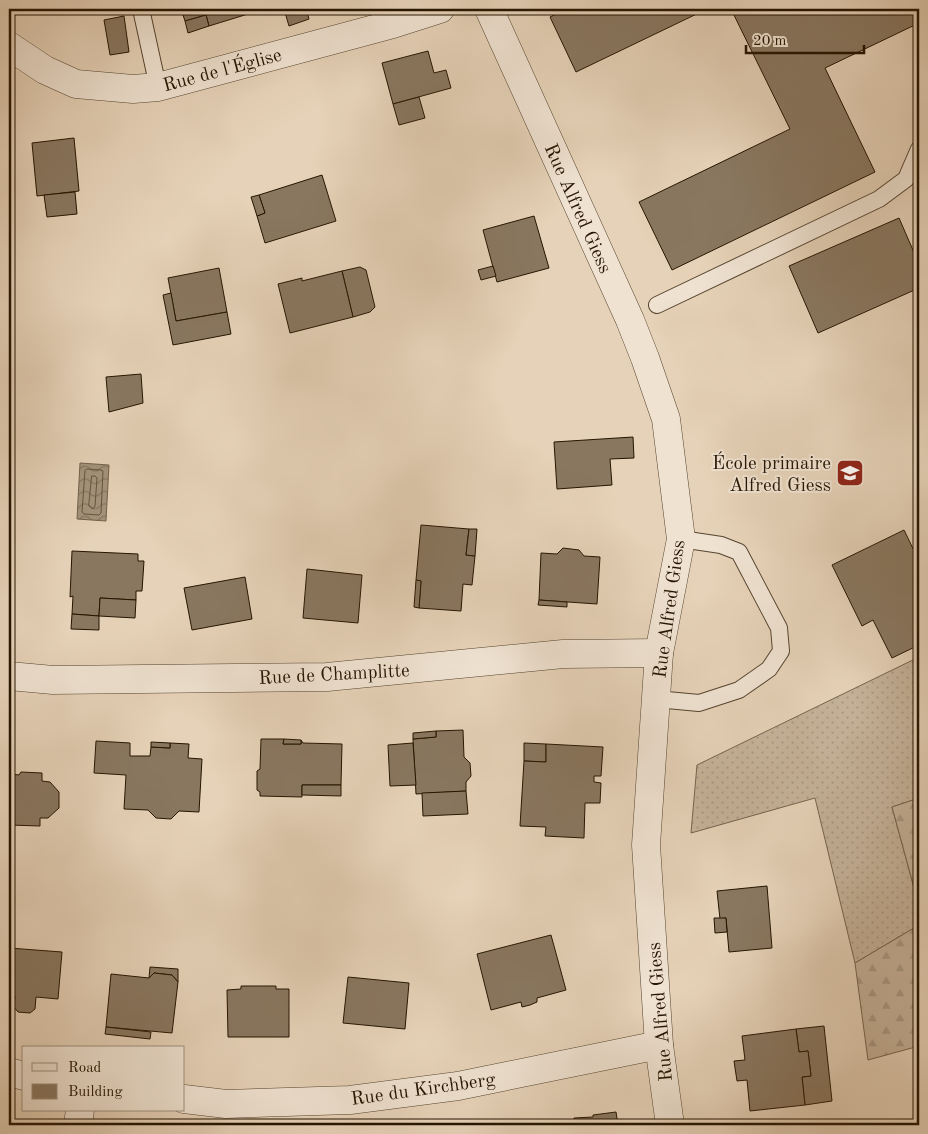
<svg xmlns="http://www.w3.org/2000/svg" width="928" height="1134" viewBox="0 0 928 1134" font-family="'Old Standard TT',serif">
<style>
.grass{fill:url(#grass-dots);stroke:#75644d}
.forest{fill:url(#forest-firs);stroke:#75644d}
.water{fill:url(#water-waves);stroke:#71604a}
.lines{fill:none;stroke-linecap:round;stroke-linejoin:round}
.shore{stroke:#64543e;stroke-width:1}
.building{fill:#897760;stroke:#251501}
.lane-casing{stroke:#55442f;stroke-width:18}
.street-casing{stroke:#55442f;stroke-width:29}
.lane{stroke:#efe2d1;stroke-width:16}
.street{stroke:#efe2d1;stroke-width:28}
.labels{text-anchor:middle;stroke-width:4;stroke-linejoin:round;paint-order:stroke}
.street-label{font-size:19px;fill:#251501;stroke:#efe2d1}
.poi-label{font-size:19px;fill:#251501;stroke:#efe2d1;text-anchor:end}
</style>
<defs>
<pattern id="grass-dots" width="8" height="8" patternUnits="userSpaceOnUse" patternTransform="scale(1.25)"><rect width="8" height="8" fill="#c5b299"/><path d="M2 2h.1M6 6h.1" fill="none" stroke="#a99882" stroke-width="1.8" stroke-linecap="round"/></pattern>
<pattern id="forest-firs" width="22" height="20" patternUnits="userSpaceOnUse" patternTransform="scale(1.25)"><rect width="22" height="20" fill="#c5b299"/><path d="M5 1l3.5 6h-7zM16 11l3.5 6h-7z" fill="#a99882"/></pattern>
<pattern id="water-waves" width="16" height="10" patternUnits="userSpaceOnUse" patternTransform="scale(1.25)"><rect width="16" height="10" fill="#a4927a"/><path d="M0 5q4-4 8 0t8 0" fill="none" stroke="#857662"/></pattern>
</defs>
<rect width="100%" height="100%" fill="#e6d2b8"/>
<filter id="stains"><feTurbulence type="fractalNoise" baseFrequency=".004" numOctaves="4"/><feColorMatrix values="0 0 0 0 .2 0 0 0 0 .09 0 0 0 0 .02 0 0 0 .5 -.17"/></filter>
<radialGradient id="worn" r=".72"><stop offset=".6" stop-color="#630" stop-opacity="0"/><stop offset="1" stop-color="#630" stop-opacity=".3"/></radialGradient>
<path class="grass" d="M919,657V798L892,807L919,906V925L855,963L815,798L691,833L697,765Z"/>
<g class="forest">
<path d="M919,798V906L892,807Z"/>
<path d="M919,925V1046L868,1060L855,963Z"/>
</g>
<path class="water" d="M80,463L109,465L106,521L77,519Z"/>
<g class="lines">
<g class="shore">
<path d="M87,469L101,470L103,471L101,513L99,515L84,514L82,512L85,471Z"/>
<path d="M92,476H95L97,478L95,506L93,509L89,506Z"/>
</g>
</g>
<g class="building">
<path d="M181,9H260L261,10L209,26L206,15L185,21Z"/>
<path d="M284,9H306L309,19L289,26Z"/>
<path d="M567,9H707L576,72L550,17Z"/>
<path d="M731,9H919V23L825,68L875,172L672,270L639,202L790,129Z"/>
<path d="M206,15L209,26L188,33L185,21Z"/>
<path d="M124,16L129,52L110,55L104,20Z"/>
<path d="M428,51L434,73L446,70L451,88L393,104L382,63Z"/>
<path d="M419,97L425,118L399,125L393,104Z"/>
<path d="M74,138L79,191L37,196L32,143Z"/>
<path d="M322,175L336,221L265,243L257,216L265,213L259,195Z"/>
<path d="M75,192L77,214L47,217L44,195Z"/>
<path d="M259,195L265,213L257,216L251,197Z"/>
<path d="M534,216L549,268L497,282L483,230Z"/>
<path d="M899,218L919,264V288L818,333L789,266Z"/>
<path d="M493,266L496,276L481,280L478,270Z"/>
<path d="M360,267L366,270L375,307L370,312L353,317L342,271Z"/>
<path d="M219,268L227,312L176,321L168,278Z"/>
<path d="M342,271L353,317L290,333L278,284L302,278V281Z"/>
<path d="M171,293L176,321L227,312L231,334L173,345L163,295Z"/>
<path d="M141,374L143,403L109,412L106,377Z"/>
<path d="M633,437L634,458L610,459L612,485L557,489L554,442Z"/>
<path d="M421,525L469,529L466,555L475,556L472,585L463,584L461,611L419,608L421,581L416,580Z"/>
<path d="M469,529H477L475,556L466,555Z"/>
<path d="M904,530L919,561V645L892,658L873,620L862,626L832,565Z"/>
<path d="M563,548L579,550L584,556L600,557L597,604L539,600L541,553L557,554Z"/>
<path d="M72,551L138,554V561H144L142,591H136V600L100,598L99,616L72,614L73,596L70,597Z"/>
<path d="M307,569L362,575L358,623L303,618Z"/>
<path d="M245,577L252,619L192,630L184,588Z"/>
<path d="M416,580L421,581L419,608L414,607Z"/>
<path d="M100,598L136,600L135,618L99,616Z"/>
<path d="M539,600L567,602V607L538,605Z"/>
<path d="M72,614L99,616V630L71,629Z"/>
<path d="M463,730L464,757L470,763L471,776L466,782V791L416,794L413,739L436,737V731Z"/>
<path d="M436,731V737L413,739V733Z"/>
<path d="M9,737H12L11,772H9Z"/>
<path d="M261,739H284L283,744H301V740L303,743L342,744L341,785H302V797L260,796V792L257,790V771L260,769Z"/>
<path d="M284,739L301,740V744H283Z"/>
<path d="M96,741L130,743V756H150L151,747L170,748V743L189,744L188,758L202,759L199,812L179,811L171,819L156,818L148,810L124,809L126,775L94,773Z"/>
<path d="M151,742L170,743V748L151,747Z"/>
<path d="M413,743L416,785L390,786L388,745Z"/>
<path d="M524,743L546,744V762L524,761Z"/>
<path d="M546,744L603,747L601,776H594V782L601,783L600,803H585L584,838L545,836L546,827L520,826L524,761L546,762Z"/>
<path d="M9,772H11V774L19,775L21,772L42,773V781L50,782L59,792V808L48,818H40V826L9,825Z"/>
<path d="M302,785H341V796L302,795Z"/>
<path d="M466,791L468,814L423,816L422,793Z"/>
<path d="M767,886L772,948L729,952L726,918L720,919L717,891Z"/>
<path d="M714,918H726L727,932L715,933Z"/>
<path d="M551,935L566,990L537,998V1002L530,1005L522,1007L521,1002L491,1010L477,954Z"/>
<path d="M9,948L62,952L58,999L36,997L35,1009L30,1013L18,1012L14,1007L15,996L9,995Z"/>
<path d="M150,967L178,969V982L172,975L154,973L149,978Z"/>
<path d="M154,973L172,975L178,982L172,1033L106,1027L111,974L149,978Z"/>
<path d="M348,977L409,983L405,1029L343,1023Z"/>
<path d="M241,986H276V989H289V1037H228L227,990L241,989Z"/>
<path d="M824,1026L832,1101L805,1105L802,1077L811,1076L808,1051L799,1052L796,1029Z"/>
<path d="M106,1027L151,1032L150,1039L105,1034Z"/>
<path d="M796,1029L799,1052L808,1051L811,1076L802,1077L805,1105L750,1111L747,1080L737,1081L734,1061L745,1060L742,1036Z"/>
<path d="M616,1112L618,1125H575L574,1118L593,1117V1115Z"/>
</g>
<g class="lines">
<g class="lane-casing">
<g id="lane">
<path d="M141,9L158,87"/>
<path d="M657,305L879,199L906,179L919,149"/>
<path d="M656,699L699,703L739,690L769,669L781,651L779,628L739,552L721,545L681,539"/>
</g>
</g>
<g class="street-casing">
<g id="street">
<path d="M489,9L630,320L645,358L666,419L681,539L659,653L646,845L659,1045L670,1125"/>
<path d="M9,46L45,70L76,84L133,89L158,87L393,24L440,9"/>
<path d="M9,676L53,680L327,677L563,654L659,653"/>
<path d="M9,1072L24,1076"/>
<path d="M184,1099L226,1104L350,1100L458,1086L659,1045"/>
<path d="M78,1125L80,1110"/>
</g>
</g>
<use href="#lane" class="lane"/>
<use href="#street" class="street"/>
</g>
<defs>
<g id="school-square" transform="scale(1.4375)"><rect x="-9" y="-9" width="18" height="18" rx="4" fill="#8f2418" stroke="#efe2d1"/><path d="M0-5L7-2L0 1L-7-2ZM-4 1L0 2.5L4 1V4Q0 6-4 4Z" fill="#fff"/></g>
</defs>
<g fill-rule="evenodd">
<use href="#school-square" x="850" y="473"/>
</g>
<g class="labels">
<g class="street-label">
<text transform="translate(222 69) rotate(-15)" y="7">Rue de l'Église</text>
<text transform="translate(579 208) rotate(66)" y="7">Rue Alfred Giess</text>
<text transform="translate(668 609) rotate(-82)" y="7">Rue Alfred Giess</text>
<text transform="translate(334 673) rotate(-3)" y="7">Rue de Champlitte</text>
<text transform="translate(659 1012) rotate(-95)" y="7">Rue Alfred Giess</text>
<text transform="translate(423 1088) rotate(-8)" y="7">Rue du Kirchberg</text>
</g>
<g class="poi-label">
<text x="831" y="469">École primaire<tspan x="831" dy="22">Alfred Giess</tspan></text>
</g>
</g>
<rect width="928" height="1134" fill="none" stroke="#e6d2b8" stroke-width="30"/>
<rect x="10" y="10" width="908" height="1114" fill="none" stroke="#251501" stroke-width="2.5"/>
<rect x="15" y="15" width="898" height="1104" fill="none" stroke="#251501"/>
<rect x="22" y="1046" width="162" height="65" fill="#efe2d1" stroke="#9e907e"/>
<rect x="32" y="1063" width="25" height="8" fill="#efe2d1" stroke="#9e907e"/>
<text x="68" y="1072" font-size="15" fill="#251501">Road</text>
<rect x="32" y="1084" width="25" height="15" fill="#897760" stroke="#9e907e"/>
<text x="68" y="1096" font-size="15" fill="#251501">Building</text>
<path d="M746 45v8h118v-8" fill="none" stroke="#251501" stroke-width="2.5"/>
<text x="753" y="45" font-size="15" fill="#251501" stroke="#efe2d1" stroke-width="4" paint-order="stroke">20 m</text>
<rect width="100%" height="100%" filter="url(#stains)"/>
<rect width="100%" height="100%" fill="url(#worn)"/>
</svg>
